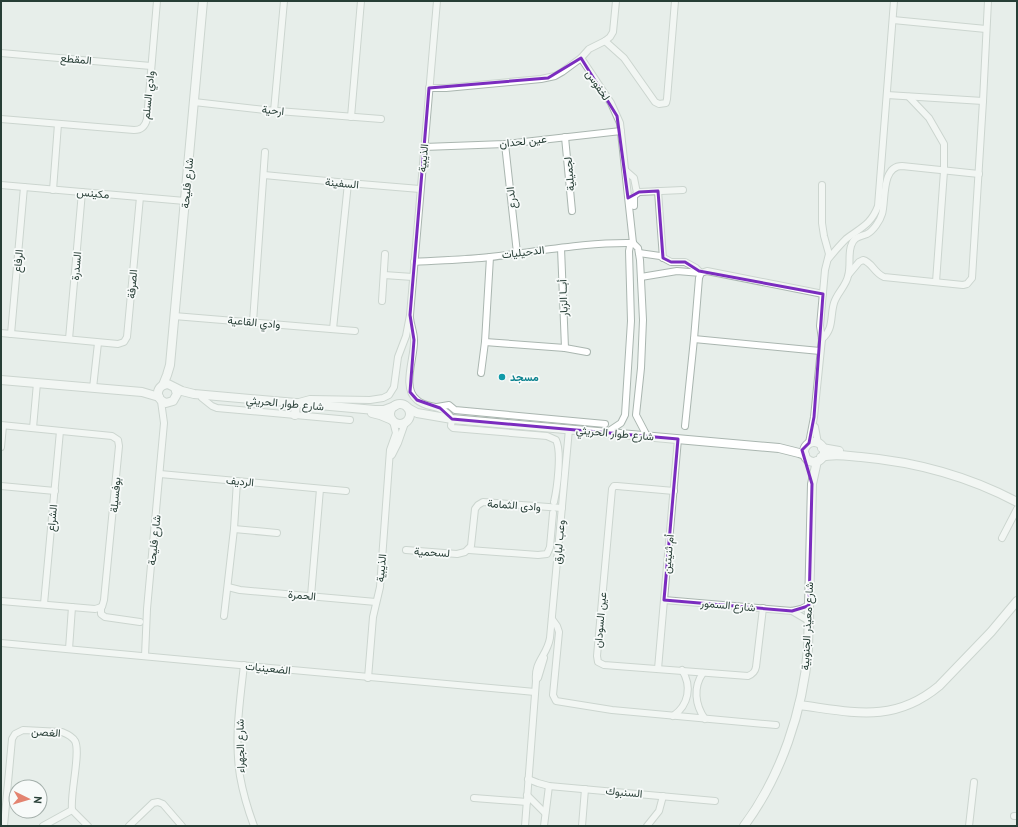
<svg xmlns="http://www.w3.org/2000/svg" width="1018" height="827" viewBox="0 0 1018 827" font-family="'PT Sans',Vazirmatn,sans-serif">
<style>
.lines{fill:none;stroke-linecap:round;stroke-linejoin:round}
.minor-casing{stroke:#aab6b0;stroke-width:8}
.tertiary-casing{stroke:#aab6b0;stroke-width:10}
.minor{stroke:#fff;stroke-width:6}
.tertiary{stroke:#fff;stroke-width:8}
.marked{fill:none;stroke:#7b2cbf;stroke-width:3;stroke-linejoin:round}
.culture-dot{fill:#0f9aa8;stroke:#f7faf9;stroke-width:1.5}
.labels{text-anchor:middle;stroke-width:3.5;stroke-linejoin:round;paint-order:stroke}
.street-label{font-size:11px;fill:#273e36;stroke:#f7faf9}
.culture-label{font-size:11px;font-weight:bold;fill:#0d838f;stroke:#f7faf9;text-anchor:start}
</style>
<rect width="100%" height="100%" fill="#e7eeea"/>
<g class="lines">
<g class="minor-casing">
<g id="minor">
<path d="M893,20L986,29"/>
<path d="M605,41L624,58L655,102L659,104L666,103L667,99L675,1"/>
<path d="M1,53L151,66"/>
<path d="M581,58L611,103L620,123L633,243L630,246L629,251L631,321L625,415L621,423L606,433"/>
<path d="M429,88H446L541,79L555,76L562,72L581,58L589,49L605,41L610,37L613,32L616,1"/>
<path d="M887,95L983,101"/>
<path d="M909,97L929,118L944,144V171L936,282"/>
<path d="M194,102L265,110L381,119"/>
<path d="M274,111L284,1"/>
<path d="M351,117L361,1"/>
<path d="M1,119L134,130C141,130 145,127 147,119L157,1"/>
<path d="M565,137L572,211"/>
<path d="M505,144L517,253"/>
<path d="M424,147L505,144L621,131"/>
<path d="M626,171L634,178L637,193"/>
<path d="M264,175L348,183L420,189"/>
<path d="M1,185L185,201"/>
<path d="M53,190L58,124"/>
<path d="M658,191L663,258"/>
<path d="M634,206V196L639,192L683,190"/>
<path d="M633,243L638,248L640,260L643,320L641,368L636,415L647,436"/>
<path d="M561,248L565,348"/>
<path d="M639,253L660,256L671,262H685L696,268L701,273"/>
<path d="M829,258C834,252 840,245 846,239C860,228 871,225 878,206L894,1"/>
<path d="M414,262C439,260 465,260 490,257C537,252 585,242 633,243"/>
<path d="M849,274L859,262L863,260C872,262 874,273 884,277L963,285L967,284L972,278L983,101L988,1"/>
<path d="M384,275L413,277"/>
<path d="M641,277L677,271L701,273"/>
<path d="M382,301L385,254"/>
<path d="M174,316L355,331"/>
<path d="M410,318C411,326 414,333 414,340C415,357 401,388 417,400C428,410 441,402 452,419L451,426L453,428L547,436L556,440C562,452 557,489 554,502"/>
<path d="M253,322L265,152"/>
<path d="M333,329L348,183"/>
<path d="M1,333L118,344L124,342L127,337L140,197"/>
<path d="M11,334L24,187"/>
<path d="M69,339L82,192"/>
<path d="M694,339L820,351"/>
<path d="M822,339C834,329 830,316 834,303C837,293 846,286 848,276C851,266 848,255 851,246C854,236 860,237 867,234C873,231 880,221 882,214C886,201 881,166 902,166L979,174"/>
<path d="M485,342L565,348L587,352"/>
<path d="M481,373L485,342L490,257"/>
<path d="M93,388L98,343"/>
<path d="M202,398L212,406L217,408L350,420"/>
<path d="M299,402L310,399L370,400L383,398L389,395L394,387L398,357L406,336L410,315L437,1"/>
<path d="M437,407L449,405L455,410L605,424"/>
<path d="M1,425L112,436L118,440L119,446L104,600L102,607L95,609L1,601"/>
<path d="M685,426L694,339L699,278L701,273L707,271L823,294"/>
<path d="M815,427L818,443"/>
<path d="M33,428L37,383"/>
<path d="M809,443L814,417L822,339L820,326L825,270L829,254L824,236L822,223V185"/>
<path d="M1,447L3,426"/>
<path d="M392,455L398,443L405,423"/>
<path d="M160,474L346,491"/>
<path d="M1,486L55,491"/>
<path d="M674,491L617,486H614L612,489L597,656L598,662L604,665L748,676C753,674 755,672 756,667L763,608"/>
<path d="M234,529L277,533"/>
<path d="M1002,538L1017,509"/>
<path d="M406,550L457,554L465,552L471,546L475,509L478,505L483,502L562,508"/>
<path d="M469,550L538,555L547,554L550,547L553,513"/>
<path d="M228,587L240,590L376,602"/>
<path d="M311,596L320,489"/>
<path d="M664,600L792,611L801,609L809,605"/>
<path d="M44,604L60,431"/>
<path d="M101,607V614L105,617L140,622"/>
<path d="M792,611L809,621"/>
<path d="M224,616L234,529L237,481"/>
<path d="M552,619L557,626L559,632L553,695L556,701L612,710L776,725"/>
<path d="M1,643C179,659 357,677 535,692"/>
<path d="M69,649L72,607"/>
<path d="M145,656L147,609L164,423L161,401"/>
<path d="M244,665C240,701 234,739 240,776C243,793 248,810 254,826"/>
<path d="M658,669L678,439"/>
<path d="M703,673C693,687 695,705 705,719"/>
<path d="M368,678L373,617L380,587L390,450L396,433L393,421"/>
<path d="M538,678L544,658"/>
<path d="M673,716C689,705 692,686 682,670"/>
<path d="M528,779L538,783L549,786L715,801"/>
<path d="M527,795L545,813"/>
<path d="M474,798L527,802"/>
<path d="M72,810L88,826"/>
<path d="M1014,816H1017"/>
<path d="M4,826L12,739L15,734L23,730L62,732C67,734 72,736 75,741C81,752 70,793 72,810"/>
<path d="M43,826L72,810"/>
<path d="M129,826L153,803L158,802L163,804L182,826"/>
<path d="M525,826L536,681C534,661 547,656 550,638L569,429"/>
<path d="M544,826L549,786"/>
<path d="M582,826L585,789"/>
<path d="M647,826L659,811L663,796"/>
<path d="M969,826L974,782"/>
</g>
</g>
<g class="tertiary-casing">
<g id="tertiary">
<path d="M1,380L142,392L159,397"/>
<path d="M163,385L167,375L170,365L203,1"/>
<path d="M175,388L177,394L173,401L166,403C154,399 156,385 168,384L182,391L194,394L375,410H384L395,406"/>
<circle cx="400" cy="414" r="10"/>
<path d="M408,408L417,413L452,419L779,448L799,453L805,455"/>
<path d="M372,413L380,415L392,420"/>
<path d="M295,415L296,404"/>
<circle cx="814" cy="452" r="10"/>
<path d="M822,448L839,451"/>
<path d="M821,457C834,453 848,456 861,457C916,462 968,476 1017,502"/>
<path d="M799,705C853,712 893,724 939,686L991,632L1017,601"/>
<path d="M744,826C781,776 803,711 808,649L812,484L817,461"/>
</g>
</g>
<use href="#minor" class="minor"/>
<use href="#tertiary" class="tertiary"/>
</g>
<path d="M0 0H1018V827H0ZM581,58L617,116L628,198L639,192L658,191L663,258L671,262H685L699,271L823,294L814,417L809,443L802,450L812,484L809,605L805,607L792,611L664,600L678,439L452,419L440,408L417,400L410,392L414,340L410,315L429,88L548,78Z" fill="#e7eeea" fill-opacity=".55" fill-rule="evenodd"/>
<path class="marked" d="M581,58L617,116L628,198L639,192L658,191L663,258L671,262H685L699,271L823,294L814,417L809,443L802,450L812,484L809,605L805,607L792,611L664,600L678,439L452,419L440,408L417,400L410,392L414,340L410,315L429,88L548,78Z"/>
<circle class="culture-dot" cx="502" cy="377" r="4"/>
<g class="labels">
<g class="street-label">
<text transform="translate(76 59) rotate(5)" y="4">المقطع</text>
<text transform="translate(598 85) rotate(56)" y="4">لخفوس</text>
<text transform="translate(148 95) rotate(-84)" y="4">وادي السلم</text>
<text transform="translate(273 110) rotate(5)" y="4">ارحية</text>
<text transform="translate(523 141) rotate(-6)" y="4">عين لحدان</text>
<text transform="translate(423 158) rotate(-85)" y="4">الذيبية</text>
<text transform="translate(569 174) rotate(-95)" y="4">لجميلية</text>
<text transform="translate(187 183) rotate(-85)" y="4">شارع فليحة</text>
<text transform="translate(342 183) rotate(5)" y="4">السفينة</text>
<text transform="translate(93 193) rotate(5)" y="4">مكينس</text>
<text transform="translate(511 198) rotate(-96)" y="4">الدرع</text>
<text transform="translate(523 252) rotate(-7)" y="4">الدحيليات</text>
<text transform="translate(18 261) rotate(-85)" y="4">الرفاع</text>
<text transform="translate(76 266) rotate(-85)" y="4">السدرة</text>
<text transform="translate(132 284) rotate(-85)" y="4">الصرفة</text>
<text transform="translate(563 298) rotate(-92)" y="4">أبــا الزبار</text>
<text transform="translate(254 322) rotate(5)" y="4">وادي القاعية</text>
<text transform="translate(285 403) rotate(5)" y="4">شارع طوار الحريثي</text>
<text transform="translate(615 433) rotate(5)" y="4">شارع طوار الحريثي</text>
<text transform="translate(240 481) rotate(5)" y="4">الرديف</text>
<text transform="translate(115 495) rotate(-85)" y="4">بوفسيلة</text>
<text transform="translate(514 505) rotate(4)" y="4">وادى الثمامة</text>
<text transform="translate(52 518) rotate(-85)" y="4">الشراع</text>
<text transform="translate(154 540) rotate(-84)" y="4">شارع فليحة</text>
<text transform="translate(559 542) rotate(-85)" y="4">وعب لبارق</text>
<text transform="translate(432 552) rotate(4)" y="4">لسحمية</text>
<text transform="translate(668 554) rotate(-85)" y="4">أم ثنيتين</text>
<text transform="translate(381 568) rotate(-85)" y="4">الذيبية</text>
<text transform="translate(302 595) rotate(5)" y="4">الحمرة</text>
<text transform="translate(728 605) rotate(5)" y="4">شارع السمور</text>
<text transform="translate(600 620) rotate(-85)" y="4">عين السودان</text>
<text transform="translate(807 626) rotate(-87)" y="4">شارع معيذر الجنوبية</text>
<text transform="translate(268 668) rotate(6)" y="4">الضعينيات</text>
<text transform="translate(46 732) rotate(4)" y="4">الغصن</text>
<text transform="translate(240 746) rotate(-91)" y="4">شارع الجهراء</text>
<text transform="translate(624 792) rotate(5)" y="4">السنبوك</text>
</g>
<g class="culture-label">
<text x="510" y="381">مسجد</text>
</g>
</g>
<rect width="1018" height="827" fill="none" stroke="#273e36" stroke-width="4"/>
<g transform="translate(28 799) rotate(95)"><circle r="19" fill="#f7faf9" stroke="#a4afab"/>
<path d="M0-3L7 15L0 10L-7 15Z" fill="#e38370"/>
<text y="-6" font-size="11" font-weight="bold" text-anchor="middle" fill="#273e36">N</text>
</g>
</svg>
